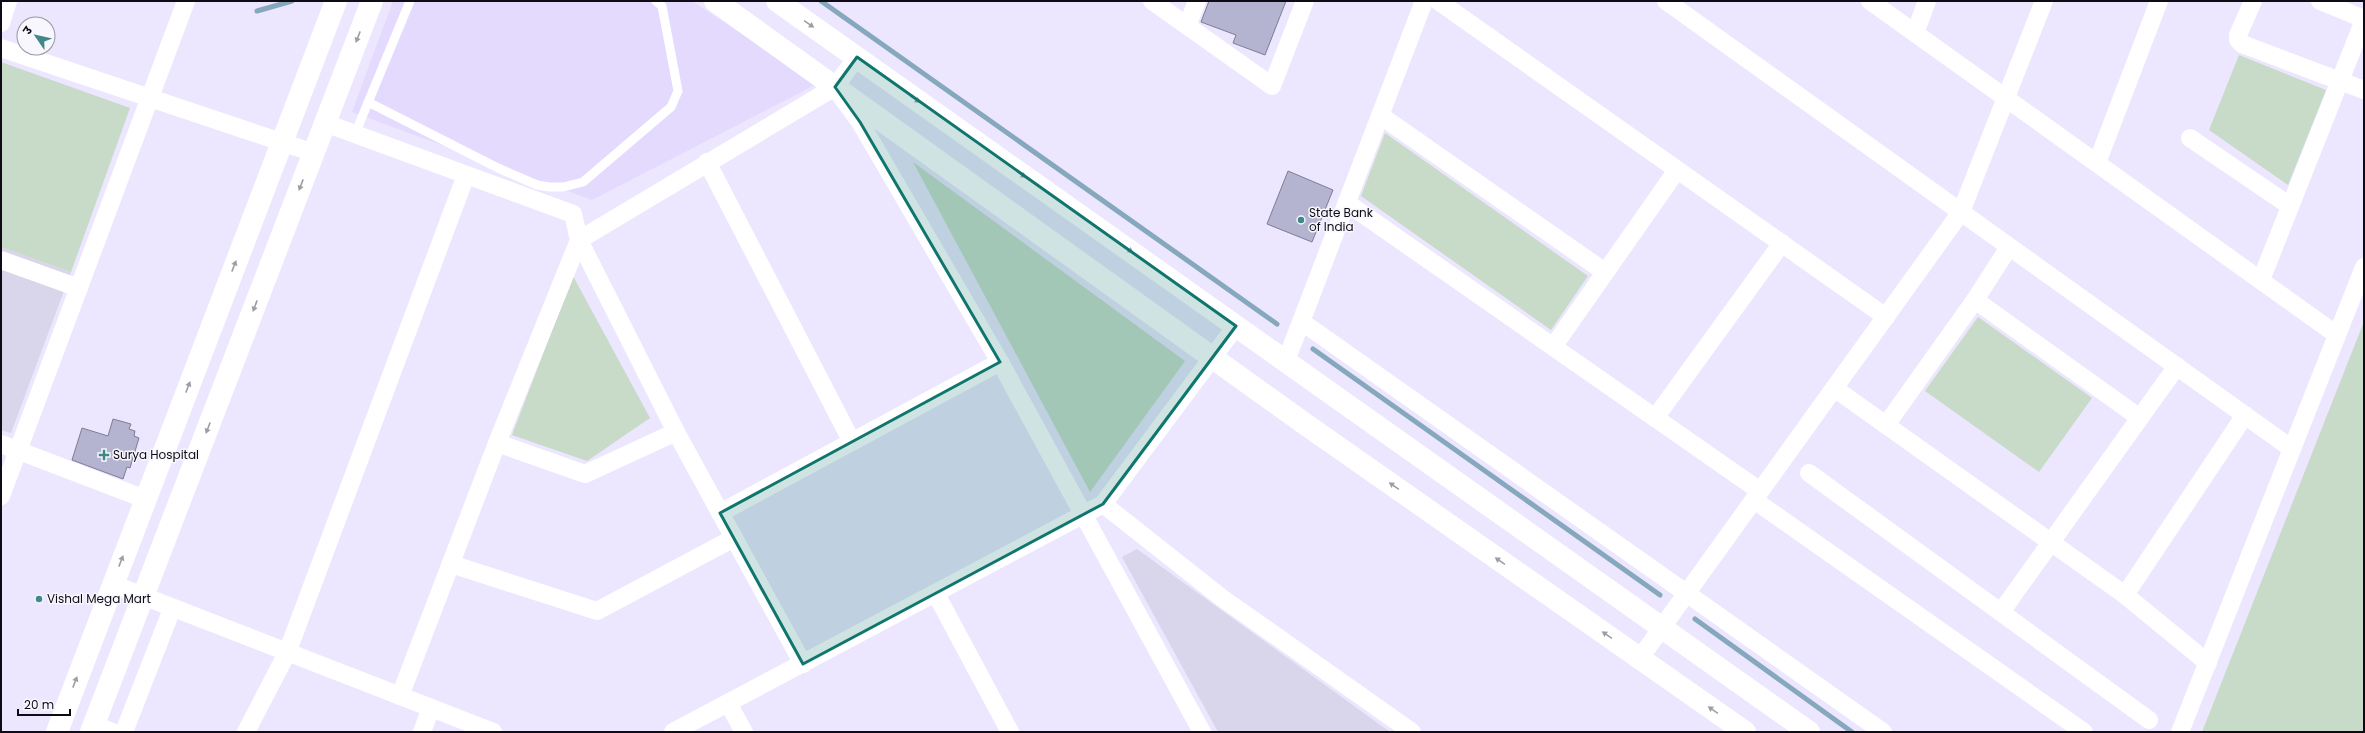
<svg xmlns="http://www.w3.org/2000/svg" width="2365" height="733" viewBox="0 0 2365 733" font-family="Poppins,'Noto Sans Devanagari',sans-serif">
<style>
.built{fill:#e3dafe}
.education{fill:#d9d5ea}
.green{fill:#c7dbc8}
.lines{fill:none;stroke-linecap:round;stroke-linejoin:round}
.stream{stroke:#86a8bd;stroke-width:5}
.building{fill:#b4b4d0;stroke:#7d7d97}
.service{stroke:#fff;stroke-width:9}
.minor{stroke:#fff;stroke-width:18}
.tertiary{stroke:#fff;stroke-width:22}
.oneway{fill:#9f9da1}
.marked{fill:#0f766e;fill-opacity:0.2;stroke:#0f766e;stroke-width:3;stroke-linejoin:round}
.poi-dot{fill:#408989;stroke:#f8f7fd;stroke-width:1.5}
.labels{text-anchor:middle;stroke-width:3;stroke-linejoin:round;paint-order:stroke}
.poi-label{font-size:12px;fill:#0e0b14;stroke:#f8f7fd;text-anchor:start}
</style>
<rect width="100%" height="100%" fill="#ece6fe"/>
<path class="built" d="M393,1H692L817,84L592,200L352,112Z"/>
<g class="education">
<path d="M1,247L71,272L11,433L1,430Z"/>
<path d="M1137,549L1390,732H1218L1122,557Z"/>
</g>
<g class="green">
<path d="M2239,55L2326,90L2288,185L2209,130Z"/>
<path d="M1,62L130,108L71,272L1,247Z"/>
<path d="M1385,133L1588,276L1551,330L1361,196Z"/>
<path d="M913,162L1185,361L1090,492Z"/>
<path d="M573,276L650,418L587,461L512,435Z"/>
<path d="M1978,317L2092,398L2039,472L1925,391Z"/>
<path d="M2363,324L2364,732H2202Z"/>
</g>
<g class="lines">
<g class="stream">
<path d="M821,1L1277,324"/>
<path d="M257,11L292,1"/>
<path d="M1313,349L1660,595"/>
<path d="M1695,619L1852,732"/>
</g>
</g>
<g class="building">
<path d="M1209,1H1286L1265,55L1233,43L1236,35L1201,22Z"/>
<path d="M1288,171L1333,190L1312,242L1267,224Z"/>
<path d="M113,419L131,424L129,429L135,431L134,436L139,438L130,468L127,467L123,479L72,460L82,428L108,436Z"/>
</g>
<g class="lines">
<g class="service">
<path d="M368,102L498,168L537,185L549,187H563L583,182L671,107L678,91L662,6L656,1"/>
<path d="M355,134L410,1"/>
</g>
<g class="minor">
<path d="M1152,1L1272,86L1305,1"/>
<path d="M1438,1L1886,317"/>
<path d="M1666,1L2292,449"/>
<path d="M1870,1L2337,335"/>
<path d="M2253,1L2238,35V40L2242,44L2364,90"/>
<path d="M2320,1L2364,19"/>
<path d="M1,23L8,1"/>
<path d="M1187,26L1197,1"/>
<path d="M1915,33L1927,1"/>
<path d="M1,48L314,153"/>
<path d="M840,95L860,122L1000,362L1202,732"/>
<path d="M1381,116L1605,272"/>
<path d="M325,123L573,214L579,240L676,432L803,664"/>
<path d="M2190,138L2290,206"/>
<path d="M707,162L852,442"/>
<path d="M2097,163L2159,1"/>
<path d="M1347,203L1760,491"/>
<path d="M1,260L79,288"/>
<path d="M2261,280L2364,20"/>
<path d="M1975,300L2009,247"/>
<path d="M1302,322L1883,732"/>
<path d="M1553,347L1677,170"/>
<path d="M1286,361L1424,1"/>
<path d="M1834,388L2125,595L2208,663"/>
<path d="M1655,418L1782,243"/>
<path d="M1886,425L1975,300L2140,418"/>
<path d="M497,443L585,474L676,432"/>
<path d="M1,444L145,499"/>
<path d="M1809,473L2149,720"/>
<path d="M1,496L186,1"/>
<path d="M1754,500L2084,732"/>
<path d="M1103,504L1222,598L1412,732"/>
<path d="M720,513L1000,362"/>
<path d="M451,564L597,611L734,538"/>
<path d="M112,584L493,732"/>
<path d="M936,594L1010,732"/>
<path d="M2125,595L2245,415"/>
<path d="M2001,612L2177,366"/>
<path d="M1640,658L1961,212L2044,1"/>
<path d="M400,696L497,443L579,240L835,87L857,57"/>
<path d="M728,703L744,732"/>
<path d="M94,725L112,732"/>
<path d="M124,732L172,609"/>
<path d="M246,732L287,653L466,175"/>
<path d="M422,732L431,708"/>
<path d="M673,732L1103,504L1236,326"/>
<path d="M2180,732L2364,267"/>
</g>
<g class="tertiary">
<path d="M715,1L1305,424L1745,732"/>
<path d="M777,1L1809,732"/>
<path d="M57,732L336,1"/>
<path d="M91,732L372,1"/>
</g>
</g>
<defs><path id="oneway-solid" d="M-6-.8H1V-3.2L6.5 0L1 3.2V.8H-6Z"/></defs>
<g class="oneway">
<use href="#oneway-solid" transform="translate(809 24) rotate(35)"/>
<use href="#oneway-solid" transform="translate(358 37) rotate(111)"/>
<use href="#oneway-solid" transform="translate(915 99) rotate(35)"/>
<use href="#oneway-solid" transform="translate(1021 174) rotate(35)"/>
<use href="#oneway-solid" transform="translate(301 185) rotate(111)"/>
<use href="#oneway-solid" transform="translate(1128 249) rotate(35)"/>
<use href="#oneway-solid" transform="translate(234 266) rotate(-69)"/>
<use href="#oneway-solid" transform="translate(255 306) rotate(111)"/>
<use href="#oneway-solid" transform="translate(188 387) rotate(-69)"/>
<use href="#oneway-solid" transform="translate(208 428) rotate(111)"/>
<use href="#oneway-solid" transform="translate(1394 486) rotate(-145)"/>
<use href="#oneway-solid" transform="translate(121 561) rotate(-69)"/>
<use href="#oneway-solid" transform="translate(1500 561) rotate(-145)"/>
<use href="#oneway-solid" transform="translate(1607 635) rotate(-145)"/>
<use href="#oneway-solid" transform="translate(75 682) rotate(-69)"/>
<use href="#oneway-solid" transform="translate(1713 710) rotate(-145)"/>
</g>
<path class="marked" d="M857,57L1236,326L1103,504L803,664L720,513L1000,362L860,122L835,87Z"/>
<g class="poi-dot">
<circle cx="1301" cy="220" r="4"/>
<path d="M102 449h4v4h4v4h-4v4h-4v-4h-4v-4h4z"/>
<circle cx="39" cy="599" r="4"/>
</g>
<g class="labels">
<g class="poi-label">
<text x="1309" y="217">State Bank<tspan x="1309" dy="14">of India</tspan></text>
<text x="113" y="459">Surya Hospital</text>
<text x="47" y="603">Vishal Mega Mart</text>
</g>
</g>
<rect width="2365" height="733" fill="none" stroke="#0e0b14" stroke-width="4"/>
<g transform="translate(36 36) rotate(304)"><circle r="19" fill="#f8f7fd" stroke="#9a99a0"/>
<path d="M0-3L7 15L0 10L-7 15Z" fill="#408989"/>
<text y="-6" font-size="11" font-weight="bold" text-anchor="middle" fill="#0e0b14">उ</text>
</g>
<path d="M18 709v6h52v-6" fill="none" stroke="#0e0b14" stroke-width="2"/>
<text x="24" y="709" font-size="12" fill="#0e0b14" stroke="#f8f7fd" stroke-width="3" paint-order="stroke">20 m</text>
</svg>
